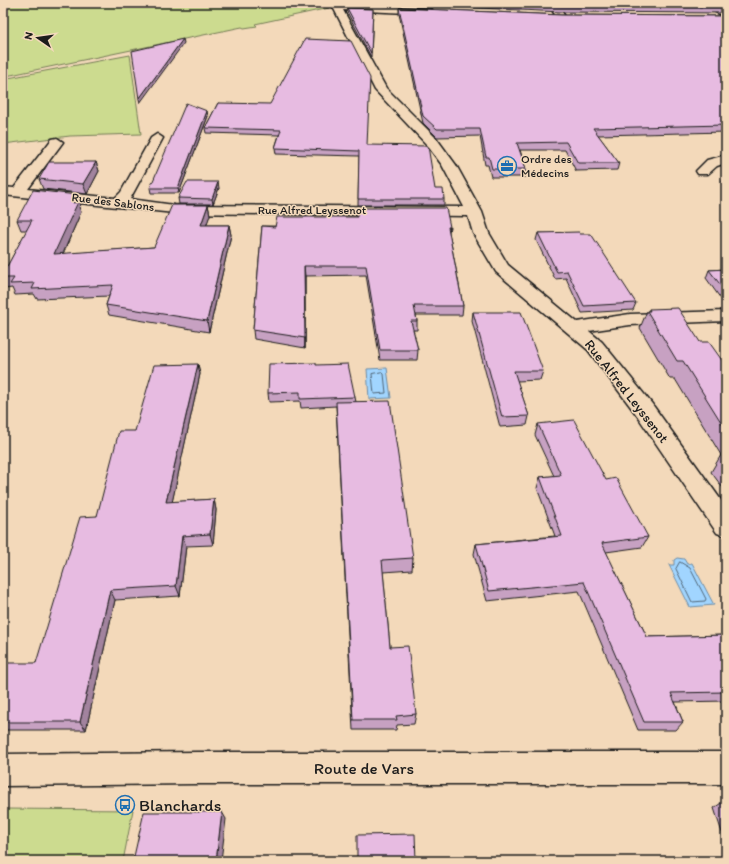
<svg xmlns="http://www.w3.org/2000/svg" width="729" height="864" viewBox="0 0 729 864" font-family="Itim,sans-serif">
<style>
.green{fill:#ccdb8f;stroke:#747c56}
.water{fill:#a1d5ff;stroke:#6c8ba4}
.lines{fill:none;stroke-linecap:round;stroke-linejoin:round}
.shore{stroke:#516677;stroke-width:1}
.minor-casing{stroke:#1c1c1c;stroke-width:3}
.major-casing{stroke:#1c1c1c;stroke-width:3}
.minor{fill:#f3d9ba;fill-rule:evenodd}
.major{fill:#f3d9ba;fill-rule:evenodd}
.wall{fill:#c7a1c2;stroke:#1c1c1c}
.shaded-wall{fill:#a2839e;stroke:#1c1c1c}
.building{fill:#e7bbe1;stroke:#1c1c1c}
.labels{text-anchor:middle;stroke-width:3;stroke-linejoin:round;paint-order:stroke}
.far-poi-label{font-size:12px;fill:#1c1c1c;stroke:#f3d9ba;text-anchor:start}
.far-street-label{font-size:12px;fill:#1c1c1c;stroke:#f3d9ba}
.street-label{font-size:14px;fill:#1c1c1c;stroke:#f3d9ba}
.near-street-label{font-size:17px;fill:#1c1c1c;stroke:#f3d9ba}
.near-poi-label{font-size:17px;fill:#1c1c1c;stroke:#f3d9ba;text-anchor:start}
</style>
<rect width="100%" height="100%" fill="#f3d9ba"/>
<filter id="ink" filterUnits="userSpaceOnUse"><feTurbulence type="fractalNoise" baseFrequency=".025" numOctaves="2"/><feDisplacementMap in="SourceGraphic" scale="8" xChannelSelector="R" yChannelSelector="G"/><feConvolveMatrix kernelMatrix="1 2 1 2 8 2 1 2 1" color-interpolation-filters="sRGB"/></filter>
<g filter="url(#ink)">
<g class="green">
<path d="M3,3H312L329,8L255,24L257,26L244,28L242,27L6,76L3,69Z"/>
<path d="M130,55L141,134L70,136L3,144V79Z"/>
<path d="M3,809L133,810L123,861H3Z"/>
</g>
<g class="water">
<path d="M387,368L391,398L369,399L367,369Z"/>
<path d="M677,558L684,559L687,564L692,563L714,605L690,607L669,565H674V560Z"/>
</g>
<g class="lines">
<g class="shore">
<path d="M382,372L384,374L386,393L374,394L372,374Z"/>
<path d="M680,562L690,568L706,599L705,601L692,602L676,569Z"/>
</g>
<g class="minor-casing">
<g id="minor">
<path d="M331,3L432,9V13L429,14L343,10L386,88L437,139L456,165L482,212L489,233L508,265L577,322L630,314L726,311V321L630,325L589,331L602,342L652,404L726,507V536L717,533L636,414L588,350L496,272L473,233L468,216L174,213L3,195V187L14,188L52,139L57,138L63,142L28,189L115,198L121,192L151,138L157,134L163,138L130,199L174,205L464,207L442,165L427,145L375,90Z"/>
<path d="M546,3H555L565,16L564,18H558Z"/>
<path d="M695,3H706L726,11V17Z"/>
<path d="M726,155V163L717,166L708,174H698L696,171L707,160Z"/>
</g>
</g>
<g class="major-casing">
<path id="major" d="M197,752H726V784H197L3,786V754Z"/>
</g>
<use href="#minor" class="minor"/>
<use href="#major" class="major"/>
</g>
<g class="wall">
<path d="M396,3H726V13L561,12L397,4Z"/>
<path d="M347,8L373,9L371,57L347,12Z"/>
<path d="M399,8L562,15L726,16V132L598,135L619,163L617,170L576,171L565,150H520L526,169L525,177H491L488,165H485L480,136L437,137L423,123L399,14Z"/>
<path d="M218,103L367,145L435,189L444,199V205H358L359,156L276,154L275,148L279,135L206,133L205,128Z"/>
<path d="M208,116L179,193H151L150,188Z"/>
<path d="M96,162L99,171L87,194L43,189L39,179Z"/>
<path d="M725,175H726V186L722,182Z"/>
<path d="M219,188L213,204H179L178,198Z"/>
<path d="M81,205L79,207L81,212L63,254L154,247L208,205L210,215L206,225H229L231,235L209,332L109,315L106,305L109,296L37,299L34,294L15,295L12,288L5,289L3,284V274L27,230H21L17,220Z"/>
<path d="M262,226L450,227L449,232L463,306L462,315H416L417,321V330H413L418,350L417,360H380L366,275L305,276V348L254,339L253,330Z"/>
<path d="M538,233L580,234L636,303L633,310L582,313L566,278L555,279L536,240Z"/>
<path d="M726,269V306L706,278L709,270Z"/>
<path d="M649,309L700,342L726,366V492L711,472L721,455L675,379H670L640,328L647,311H649Z"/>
<path d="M473,312L543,371L540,380L517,381L529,416L527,425L500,427L472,321Z"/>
<path d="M198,364L200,374L172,502L214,499L216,510L213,545L186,546L180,596L115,600L86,730H3V670L36,663L97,516L135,431Z"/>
<path d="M316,365L355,397L356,402L413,558L412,570L383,572L390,647L416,714L414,724L397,725L396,730H353L336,406L301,408L300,401L269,402L268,393Z"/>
<path d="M538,424L606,480L648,537L642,547L606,552L647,637L726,635V701L675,702L683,722L676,730H638L579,591L487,601L474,554L476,544L555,536L537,488L540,477L554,476L535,435Z"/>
<path d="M724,801H726V845L714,808Z"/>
</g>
<g class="shaded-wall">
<path d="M183,39L184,43L140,103L139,99Z"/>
<path d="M207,111L208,116L179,193L178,188Z"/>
<path d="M96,162L99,171L87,194L83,184Z"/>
<path d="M218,182L219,188L213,204L212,199Z"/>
<path d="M77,195L81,205L79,207L81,212L58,265L54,254L73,203Z"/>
<path d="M208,205L210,215L203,235L201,225Z"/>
<path d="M229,225L231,235L209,332L207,321Z"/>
<path d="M304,266L305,276V348V338Z"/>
<path d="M198,364L200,374L170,512L166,502Z"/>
<path d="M214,499L216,510L213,545L210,534Z"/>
<path d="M182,536L186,546L180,596L176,586Z"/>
<path d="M110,590L115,600L86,730L80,722Z"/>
<path d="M222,812L226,819L221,861H216Z"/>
</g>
<g class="building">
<path d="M494,3H726V7L562,6Z"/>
<path d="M347,8L373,9L371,53Z"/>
<path d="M399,8L562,15L726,16V125L593,128L619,163H578L566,142L517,143L526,169H492L489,157H486L480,129H437L423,116Z"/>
<path d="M183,39L139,99L132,51Z"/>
<path d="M305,39L351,41L370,78L367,145L428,146L435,189H443L444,199H358L359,151L275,148L281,130L205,128L218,103L270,104Z"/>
<path d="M186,103L207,111L178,188H150Z"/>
<path d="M49,162H96L83,184L39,179Z"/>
<path d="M187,182H218L212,199L178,198Z"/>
<path d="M33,190L77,195L73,203L78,202L54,254L154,247L172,205H208L201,225H229L207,321L106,305L113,285L32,289L35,283L10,284L14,278H3V274L32,220H17Z"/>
<path d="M357,208H446L450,227H448L463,306H414L417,321H411L418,350H380L366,266H304L305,338L253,330L262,226L275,227L277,217H357Z"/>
<path d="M579,232L580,234H591L636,303L584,306L567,271L557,272L538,233Z"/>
<path d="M726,269V292L709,270Z"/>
<path d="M678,308L700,342H709L726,366V430L683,361H677L647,311H650L649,309Z"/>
<path d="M473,312H521L543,371H514L529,416L502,417Z"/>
<path d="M316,363V365L348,364L355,397L300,399V392L268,393L269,364Z"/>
<path d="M198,364L166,502L214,499L210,534L182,536L176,586L110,590L80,722H3V670L6,663H36L80,517L97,516L119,431H135L154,365Z"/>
<path d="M390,401L413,558L382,560L390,647L408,646L416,714L396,716L397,720H353L336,402Z"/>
<path d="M574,420L606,480L616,478L648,537L602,543L647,637L726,635V692L671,693L683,722H644L584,582L489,591L476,544L562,536L540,477L561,475L538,424Z"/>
<path d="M726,454V461L721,455Z"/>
<path d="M724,801H726V808Z"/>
<path d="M144,812H222L216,861H133Z"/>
<path d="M415,834L416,861H357V835Z"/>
</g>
</g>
<defs>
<g id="office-ring" transform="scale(1)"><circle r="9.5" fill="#f3d9ba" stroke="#1f6fb2" stroke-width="1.5"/><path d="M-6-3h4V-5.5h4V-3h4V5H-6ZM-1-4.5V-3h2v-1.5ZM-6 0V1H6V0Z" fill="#1f6fb2"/></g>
<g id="bus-ring" transform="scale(1)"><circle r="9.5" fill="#f3d9ba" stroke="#1f6fb2" stroke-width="1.5"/><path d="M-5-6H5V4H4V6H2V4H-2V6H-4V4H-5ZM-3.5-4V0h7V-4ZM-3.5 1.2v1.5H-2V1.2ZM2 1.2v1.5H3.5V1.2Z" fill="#1f6fb2"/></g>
</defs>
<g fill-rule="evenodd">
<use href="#office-ring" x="507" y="166"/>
<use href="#bus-ring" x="125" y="805"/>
</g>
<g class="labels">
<g class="far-poi-label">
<text x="521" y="163">Ordre des<tspan x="521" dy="14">Médecins</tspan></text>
</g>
<g class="far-street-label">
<text transform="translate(113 202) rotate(7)" y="4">Rue des Sablons</text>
<text x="312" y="214">Rue Alfred Leyssenot</text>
</g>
<g class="street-label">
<text transform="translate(627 391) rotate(52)" y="5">Rue Alfred Leyssenot</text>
</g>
<g class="near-street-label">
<text x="364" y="774">Route de Vars</text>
</g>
<g class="near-poi-label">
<text x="139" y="811">Blanchards</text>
</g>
</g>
<rect width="729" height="864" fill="none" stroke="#f3d9ba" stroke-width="16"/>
<rect x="8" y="8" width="713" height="848" fill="none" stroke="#1c1c1c" stroke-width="1.5" filter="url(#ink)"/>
<g transform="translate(38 38) rotate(283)" stroke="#f3d9ba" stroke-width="3" paint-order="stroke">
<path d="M0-3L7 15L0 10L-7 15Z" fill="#1c1c1c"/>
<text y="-6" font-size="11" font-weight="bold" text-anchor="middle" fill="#1c1c1c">N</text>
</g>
</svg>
